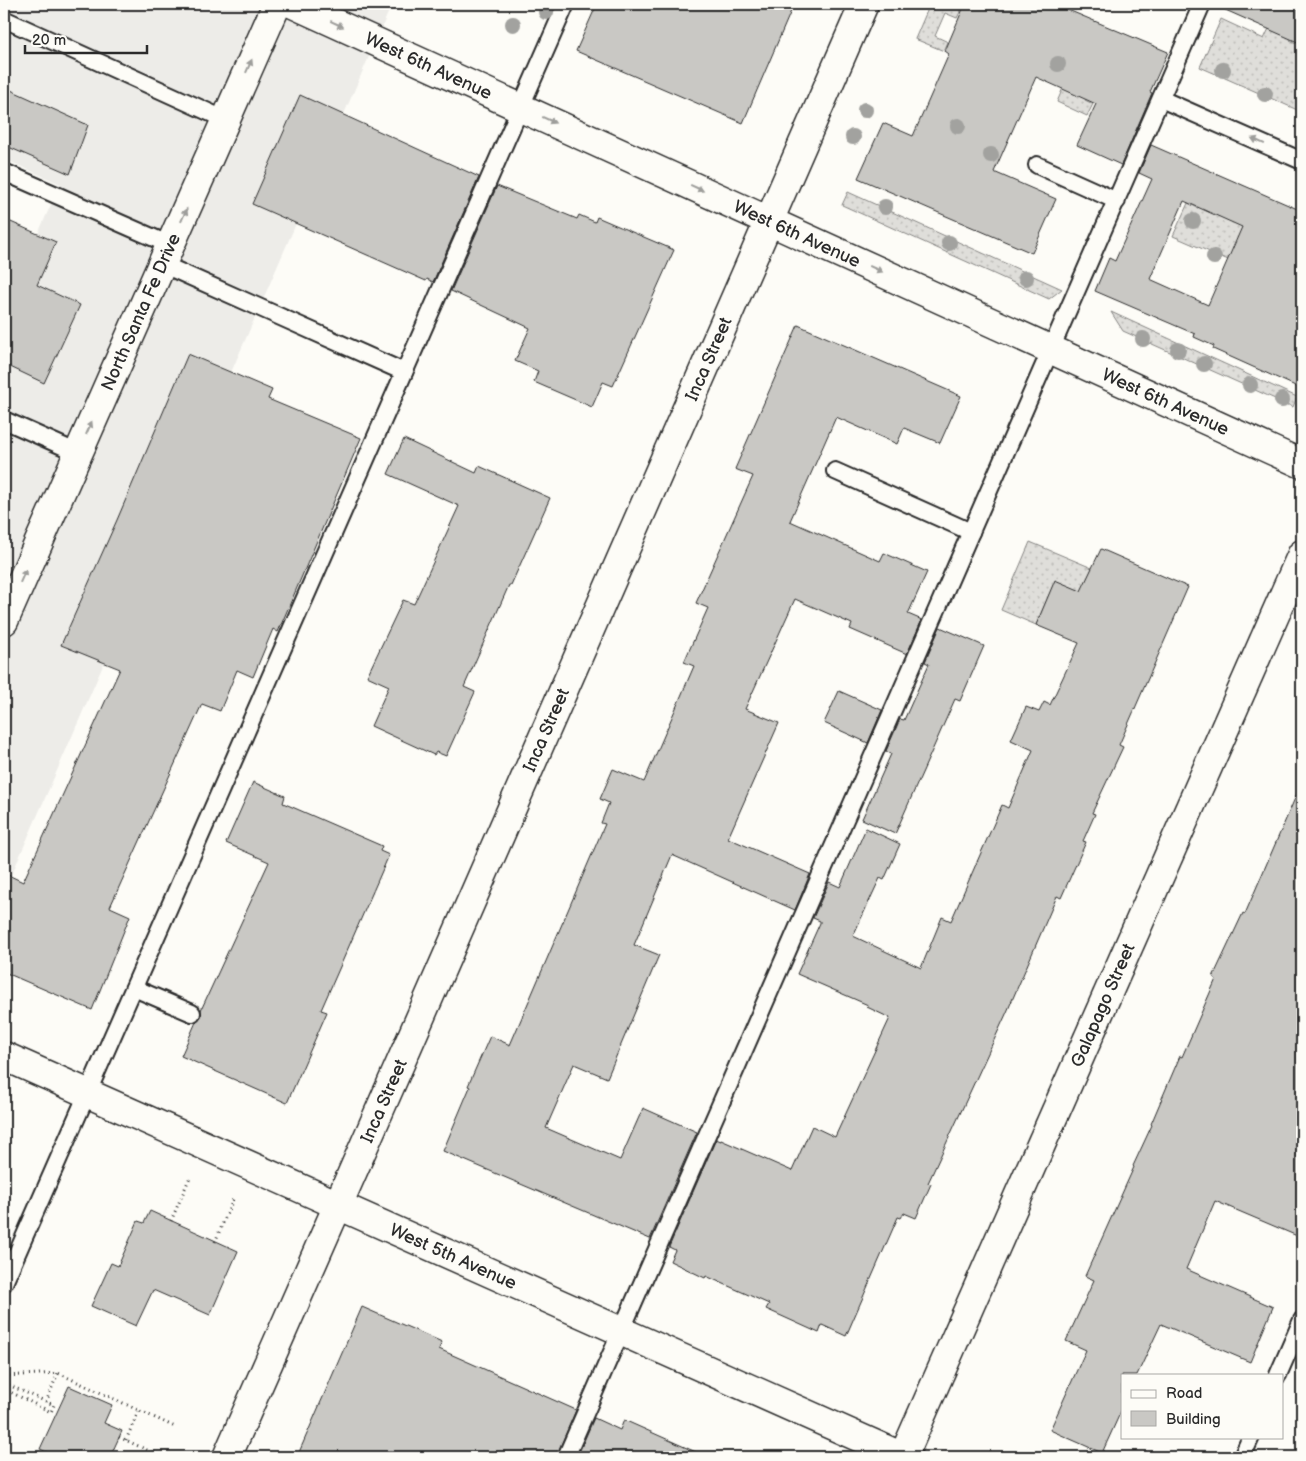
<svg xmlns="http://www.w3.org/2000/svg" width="1306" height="1461" viewBox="0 0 1306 1461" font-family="'Balsamiq Sans',sans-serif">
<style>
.built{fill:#edece8}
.grass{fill:url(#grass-dots);stroke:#858482}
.building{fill:#c9c8c4;stroke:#2b2b2b;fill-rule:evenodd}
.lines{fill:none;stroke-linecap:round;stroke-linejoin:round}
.lane-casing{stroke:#2b2b2b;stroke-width:20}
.street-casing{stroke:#2b2b2b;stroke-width:31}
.secondary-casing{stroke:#2b2b2b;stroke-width:31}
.primary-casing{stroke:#2b2b2b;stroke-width:31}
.path{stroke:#2b2b2b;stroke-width:3;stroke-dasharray:1 4;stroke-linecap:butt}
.lane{stroke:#fdfcf7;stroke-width:16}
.street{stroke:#fdfcf7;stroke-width:28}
.secondary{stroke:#fdfcf7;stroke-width:28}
.primary{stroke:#fdfcf7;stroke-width:28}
.tree{fill:#a2a29f}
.oneway{fill:#9e9e9b}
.labels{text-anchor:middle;stroke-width:4;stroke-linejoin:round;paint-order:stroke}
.street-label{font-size:18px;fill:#2b2b2b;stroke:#fdfcf7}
</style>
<defs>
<pattern id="grass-dots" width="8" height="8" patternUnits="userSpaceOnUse" patternTransform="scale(1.25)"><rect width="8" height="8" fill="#dfdeda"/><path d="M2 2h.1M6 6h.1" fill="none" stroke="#c0bfbb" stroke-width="1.8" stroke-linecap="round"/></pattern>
</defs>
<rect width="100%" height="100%" fill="#fdfcf7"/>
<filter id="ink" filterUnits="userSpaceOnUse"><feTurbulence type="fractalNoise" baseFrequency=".02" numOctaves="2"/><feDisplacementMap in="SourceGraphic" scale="10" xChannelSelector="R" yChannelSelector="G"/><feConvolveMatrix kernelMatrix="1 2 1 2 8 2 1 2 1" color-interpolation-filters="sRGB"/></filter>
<g filter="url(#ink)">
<path class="built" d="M4,4H392L4,892V311L60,184L4,159Z"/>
<g class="grass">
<path d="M930,4H966L964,9L962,8L957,18L945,13L935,36L948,42L944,51L915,39Z"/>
<path d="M1274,18L1296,27L1290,40L1302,46V112L1200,67L1221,19L1264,39Z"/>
<path d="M1094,78L1085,100L1093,104L1087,116L1057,102L1063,88Z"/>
<path d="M848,192L1062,289L1049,299L842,205Z"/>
<path d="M1201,202L1251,224L1243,242L1302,267V292L1173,236L1188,203L1198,208Z"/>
<path d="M1111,312L1297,397L1293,407L1123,331Z"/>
<path d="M1030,542L1092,568L1082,592L1055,581L1036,625L1001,610Z"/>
</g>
<g class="building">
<path d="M597,4H794L743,123L576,51Z"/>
<path d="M965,4H1054L1168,52L1150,92L1152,93L1121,165L1077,145L1096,104L1036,77L994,172L1056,199L1032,253L858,178L883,123L913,136L949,54L945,51Z"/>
<path d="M1212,4H1302V44Z"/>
<path d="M4,87L88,125L70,174L4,145Z"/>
<path d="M300,95L479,177L433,282L427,279L426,281L252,204Z"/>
<path d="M1151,145L1302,211V389L1213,349L1214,346L1194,337L1195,334L1095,291L1109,258L1115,261L1152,179L1139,173ZM1184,201L1242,227L1208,305L1150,279Z"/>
<path d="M497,186L577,219L579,215L595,222L597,217L674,250L613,386L603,382L592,407L534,382L538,371L515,361L530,328L451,291Z"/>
<path d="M4,219L56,242L37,285L80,305L44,383L4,364Z"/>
<path d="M798,325L961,396L940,443L904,428L897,444L836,417L790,521L880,561L884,553L927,572L908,614L922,620L907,654L850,629L852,624L795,599L745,709L779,723L728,838L810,874L795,910L672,855L634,945L659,955L607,1078L574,1064L546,1128L620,1160L643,1108L697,1132L650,1239L443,1151L470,1087L468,1086L490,1036L510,1045L605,824L601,823L609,803L600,799L613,769L644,782L694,666L684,662L708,608L696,603L753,476L735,469Z"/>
<path d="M188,354L272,390L268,399L361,438L278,632L273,629L253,677L237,670L220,711L202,704L110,907L130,916L92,1010L4,972V873L23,882L120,669L61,645L117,520Z"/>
<path d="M404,439L476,473L479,466L550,498L511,585H509L464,687L475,692L446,756L436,752L434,755L371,726L389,686L367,676L403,600L414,604L459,506L388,474Z"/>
<path d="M1101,549L1188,587L1119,745L1123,747L1092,813L1095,814L1083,841L1086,842L1061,898L1057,896L1007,1012L928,1183L931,1184L916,1218L904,1213L901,1218L898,1217L846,1336L822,1325L819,1333L766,1309L769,1304L706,1276L705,1278L670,1261L675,1250L669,1247L716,1139L721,1141V1140L792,1171L812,1126L835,1137L890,1018L867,1007L868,1005L797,974L820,923V921L813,918L829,882L840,887L866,828L900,844L884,880L880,878L853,936L921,968L942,917L951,921L1002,805L1008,808L1033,750L1011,740L1026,707L1039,712L1044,702L1050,705L1079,643L1036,625L1055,580L1081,591Z"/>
<path d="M940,627L984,646L960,701L955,699L895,834L862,819L891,754L886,751L900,719L904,720L929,664L925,662Z"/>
<path d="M839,691L882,710L868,743L824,723Z"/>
<path d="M253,782L285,796L283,803L382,846L380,851L389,855L321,1010L327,1012L287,1103L181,1056L196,1022L201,1017V1010L269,862L226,843Z"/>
<path d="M1302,782V1238L1215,1201L1186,1269L1273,1307L1250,1362L1161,1324L1137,1375H1122V1409L1102,1453L1050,1430L1086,1350L1066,1341L1094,1280L1085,1276L1134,1167L1133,1166L1152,1125L1151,1124L1168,1084L1180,1056L1182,1057L1216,979L1213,977L1243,913L1245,914Z"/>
<path d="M150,1211L238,1251L210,1315L153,1290L136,1326L91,1306L111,1263L118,1266L138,1221L144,1223Z"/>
<path d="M362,1307L442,1342L439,1349L576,1410L556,1457H297Z"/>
<path d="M69,1386L112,1405L104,1423L122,1431L110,1457H58L40,1449Z"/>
<path d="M594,1418L620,1430L624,1420L707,1457H577Z"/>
</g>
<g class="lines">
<g class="lane-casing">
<g id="lane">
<path d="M4,19L226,120"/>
<path d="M1161,99L1302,161"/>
<path d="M1037,165L1117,201"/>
<path d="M4,172L170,245"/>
<path d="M162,264L404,372"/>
<path d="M4,420L78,453"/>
<path d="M835,471L971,532"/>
<path d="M134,988L192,1013"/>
<path d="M4,1283L566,4"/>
<path d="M1278,1375L1302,1320"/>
<path d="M566,1457L1202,4"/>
<path d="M1242,1457L1251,1437"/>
</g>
</g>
<g class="street-casing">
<g id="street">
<path id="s1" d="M4,1056L903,1457"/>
<path id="s2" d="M227,1457L364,1146L864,4"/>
</g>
</g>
<g class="secondary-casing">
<g id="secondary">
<path id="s3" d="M4,621L277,4"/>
<path id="s4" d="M903,1457L1302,554"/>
</g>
</g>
<g class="primary-casing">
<g id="primary">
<path id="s5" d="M293,4L1302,464"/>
</g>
</g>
<g class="path">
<path d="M171,1221L190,1177"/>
<path d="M215,1242L234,1197"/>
<path d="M4,1376L58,1373L175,1427"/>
<path d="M4,1383L54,1405L51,1412L4,1389"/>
<path d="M46,1402L58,1373"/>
<path d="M119,1437L162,1457"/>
<path d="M126,1440L139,1410"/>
</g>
<use href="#lane" class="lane"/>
<use href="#street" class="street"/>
<use href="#secondary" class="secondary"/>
<use href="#primary" class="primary"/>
</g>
<g class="tree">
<circle cx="546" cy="12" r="8"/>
<circle cx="513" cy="24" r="8"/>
<circle cx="1058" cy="64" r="8"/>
<circle cx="1223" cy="70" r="8"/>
<circle cx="1265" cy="94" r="8"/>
<circle cx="865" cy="110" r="8"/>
<circle cx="958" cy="126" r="8"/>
<circle cx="853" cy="137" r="8"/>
<circle cx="991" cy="155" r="8"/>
<circle cx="885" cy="207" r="8"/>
<circle cx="1193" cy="221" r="8"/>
<circle cx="949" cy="243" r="8"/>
<circle cx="1214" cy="257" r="8"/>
<circle cx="1026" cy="278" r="8"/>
<circle cx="1143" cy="339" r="8"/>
<circle cx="1178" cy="350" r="8"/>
<circle cx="1204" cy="364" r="8"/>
<circle cx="1250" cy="385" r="8"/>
<circle cx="1282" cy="400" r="8"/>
</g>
<defs><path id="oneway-solid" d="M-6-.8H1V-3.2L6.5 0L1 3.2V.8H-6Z" transform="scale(1.25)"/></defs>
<g class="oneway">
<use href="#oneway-solid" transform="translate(337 24) rotate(25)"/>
<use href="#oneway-solid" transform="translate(249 66) rotate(-66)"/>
<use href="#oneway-solid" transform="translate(549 120) rotate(25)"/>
<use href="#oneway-solid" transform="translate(1258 141) rotate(-156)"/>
<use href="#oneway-solid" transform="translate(697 188) rotate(25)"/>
<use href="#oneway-solid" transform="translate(184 215) rotate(-66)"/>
<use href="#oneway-solid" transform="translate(876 269) rotate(25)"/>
<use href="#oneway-solid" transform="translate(89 428) rotate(-66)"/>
<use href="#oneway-solid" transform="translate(23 576) rotate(-66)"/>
</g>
</g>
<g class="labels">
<g class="street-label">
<text dy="6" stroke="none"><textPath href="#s5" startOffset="149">West 6th Avenue</textPath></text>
<text dy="6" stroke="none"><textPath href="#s5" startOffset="554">West 6th Avenue</textPath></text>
<text dy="6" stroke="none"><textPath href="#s3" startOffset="338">North Santa Fe Drive</textPath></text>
<text dy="6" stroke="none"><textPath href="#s2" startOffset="1199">Inca Street</textPath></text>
<text dy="6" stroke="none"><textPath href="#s5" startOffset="959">West 6th Avenue</textPath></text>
<text dy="6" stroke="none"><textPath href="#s2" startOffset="794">Inca Street</textPath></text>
<text dy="6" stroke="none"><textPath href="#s4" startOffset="494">Galapago Street</textPath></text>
<text dy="6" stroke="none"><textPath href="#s2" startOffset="389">Inca Street</textPath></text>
<text dy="6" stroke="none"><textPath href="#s1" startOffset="492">West 5th Avenue</textPath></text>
</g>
</g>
<rect width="1306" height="1461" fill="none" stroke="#fdfcf7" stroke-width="20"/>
<rect x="10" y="10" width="1286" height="1441" fill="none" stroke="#2b2b2b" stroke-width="2" filter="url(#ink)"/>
<rect x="1121" y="1374" width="162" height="65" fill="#fdfcf7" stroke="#a9a8a5"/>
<rect x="1131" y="1390" width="25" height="8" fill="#fdfcf7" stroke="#a9a8a5"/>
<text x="1166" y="1398" font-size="15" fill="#2b2b2b">Road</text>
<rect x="1131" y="1411" width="25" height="15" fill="#c9c8c4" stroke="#a9a8a5"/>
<text x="1166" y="1424" font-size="15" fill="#2b2b2b">Building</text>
<path d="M25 45v8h122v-8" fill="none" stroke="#2b2b2b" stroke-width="2.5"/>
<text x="32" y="45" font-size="15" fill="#2b2b2b" stroke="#fdfcf7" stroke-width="4" paint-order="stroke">20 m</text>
</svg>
